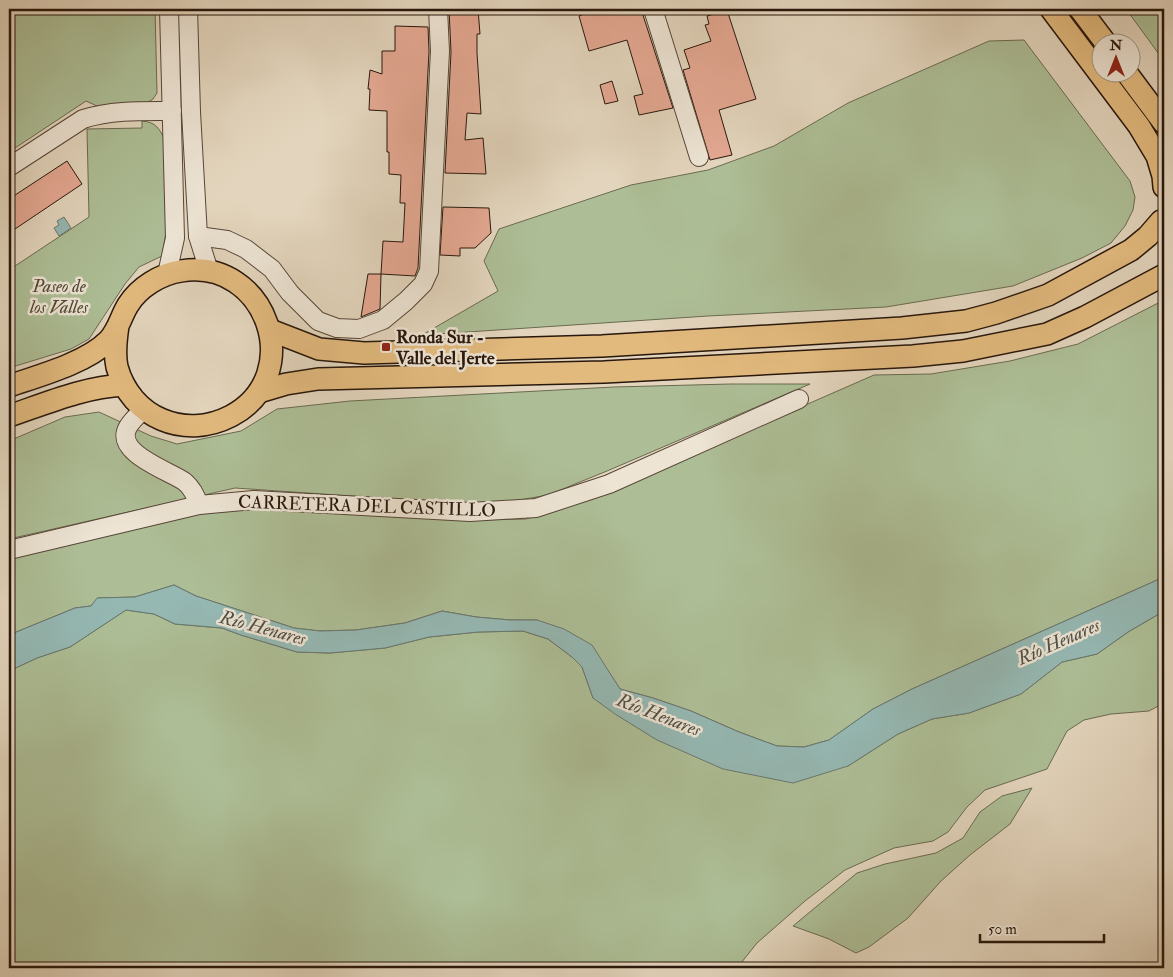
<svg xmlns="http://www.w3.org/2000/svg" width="1173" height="977" viewBox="0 0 1173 977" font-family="'IM FELL Double Pica',serif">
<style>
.green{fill:#adbe96;stroke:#6a6a51}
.water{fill:#95b8b3;stroke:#697870}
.building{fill:#e4a892;stroke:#28170c}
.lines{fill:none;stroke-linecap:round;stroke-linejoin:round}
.minor-casing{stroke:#574638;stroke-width:20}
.major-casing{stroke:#28170c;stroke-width:24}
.minor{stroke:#ede4d4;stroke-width:18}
.major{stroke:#e2ba7e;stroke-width:21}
.poi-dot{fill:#8f2418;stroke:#ede4d4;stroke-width:2}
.labels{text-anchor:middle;stroke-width:5;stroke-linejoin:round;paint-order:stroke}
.park-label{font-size:18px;font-style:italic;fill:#504935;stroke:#ede4d4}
.poi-label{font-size:18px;font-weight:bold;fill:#28170c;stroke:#ede4d4;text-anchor:start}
.street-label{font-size:18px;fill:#28170c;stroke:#ede4d4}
.water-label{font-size:19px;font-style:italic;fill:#4e4f46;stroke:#ede4d4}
</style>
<rect width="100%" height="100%" fill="#e3d5bd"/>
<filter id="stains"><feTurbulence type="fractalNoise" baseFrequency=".004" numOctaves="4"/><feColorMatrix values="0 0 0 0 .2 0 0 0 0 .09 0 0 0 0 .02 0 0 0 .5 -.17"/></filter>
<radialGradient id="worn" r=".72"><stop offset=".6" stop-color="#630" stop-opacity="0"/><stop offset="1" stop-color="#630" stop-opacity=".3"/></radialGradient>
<g class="green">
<path d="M9,9H155L157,93L153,99L145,104L97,106L86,101L9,152Z"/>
<path d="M1126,9H1164V61Z"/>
<path d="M1024,40L1130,181L1135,197L1133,210L1125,226L1111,243L1082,258L1013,286L886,307L708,316L422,335L498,291L484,261L499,229L631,185L708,170L774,146L848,103L989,41Z"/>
<path d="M142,121C156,122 160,129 165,141L167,226L162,256L139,267L125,284L89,339L71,349L9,368V270L89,217L87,129L142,128Z"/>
<path d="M1164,300V577L912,689L873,709L829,740L804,747L777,746L739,732L691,711L653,698L620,689L607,669L537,620H510L476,617L442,611L405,623L356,630L320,631L294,628L196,596L174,585L135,597L98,598L91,606L75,608L9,635V558L197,514L245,508L374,513L480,520L526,519L591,499L874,375L931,374L1010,361L1078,344Z"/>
<path d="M731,384H810L607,471L548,495L502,503L439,502L235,488L9,539V441L65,417L99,412L151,436L177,444L241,431L277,409L350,401L614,387Z"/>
<path d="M126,610L154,614L175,624L222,628L241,635L297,652L330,653L385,648L429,637L478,632L523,631L548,639L572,657L582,667L593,698L848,766L898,734L932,719L969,713L1021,694L1062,662L1097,654L1128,632L1164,611V703L1149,711L1111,714L1084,720L1067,731L1047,769L985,790L967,807L948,832L933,841L894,848L845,870L805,901L757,943L737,968H9V671L37,658L70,647Z"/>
<path d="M1032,788L1010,824L970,855L941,881L908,918L869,947L856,953L829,939L793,926L857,873L885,864L936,853L963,838L980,812L1002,796Z"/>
</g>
<g class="water">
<path d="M64,217L71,228L59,236L54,228L59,225L57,221Z"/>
<path d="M1164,577V611L1128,632L1097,654L1062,662L1021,694L969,713L932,719L898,734L848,766L793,783L723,769L657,740L615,714L593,698L582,667L572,657L548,639L523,631L478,632L429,637L385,648L330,653L297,652L241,635L222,628L175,624L154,614L126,610L70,647L37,658L9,671V635L75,608L91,606L97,598L135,597L174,585L196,596L294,628L320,631L356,630L405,623L442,611L476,617L510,620H537L564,629L592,645L620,689L653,698L691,711L739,732L777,746L804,747L829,740L873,709L912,689Z"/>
</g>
<g class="building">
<path d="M449,9H478L480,34H477V53L481,114L467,113L465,140L483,138L486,174L445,173L451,52Z"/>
<path d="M596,9H641L673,108L639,115L634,96L643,94L627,40L589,51L579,16Z"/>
<path d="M727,10L756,99L719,110L732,155L710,160L683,70L690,68L684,50L711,41L705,25L709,24L707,16Z"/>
<path d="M395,26L428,27L429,51L418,268L415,276L381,274L383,241L403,242L405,203H400L401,175L389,174V152H387V111L369,110L370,89H368L370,70L382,74V51H395Z"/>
<path d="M612,81L618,101L605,104L600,85Z"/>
<path d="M67,161L82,184L9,233V199Z"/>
<path d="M443,207L489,208L491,233L475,248H460V256L440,255Z"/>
<path d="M368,274H381L380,309L361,317Z"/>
</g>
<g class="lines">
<g class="minor-casing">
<g id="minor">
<path d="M188,9L191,112L198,236L209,271"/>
<path d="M653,9L699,157"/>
<path d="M9,167L83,119C112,110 142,111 172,111"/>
<path d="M198,236L227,240L246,249L272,269L290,293L318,321L337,328L359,329L383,320L406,301L423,284L429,271L440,51L438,9"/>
<path d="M167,274L175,238L169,9"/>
<path d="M144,409C139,414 132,420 128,427C113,453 170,471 185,482C192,488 196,496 199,505"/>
<path d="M9,550L199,505L254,500L470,512L536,508L609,484L799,399"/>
</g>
</g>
<g class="major-casing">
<g id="major">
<path d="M1051,9L1139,126L1157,156L1163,176L1164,187"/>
<path d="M1080,9L1105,42"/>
<path d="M1126,72L1164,123"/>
<path d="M270,330L319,349L364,353L602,346L902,328L966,321L996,313L1048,295L1131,250L1148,236L1161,221"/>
<path d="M9,386C38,376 86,363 108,341C118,331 121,316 128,305C139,287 161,274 181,271C266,257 308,375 231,416C185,440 131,418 117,367C114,353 116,339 118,326"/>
<path d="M259,392L286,384L318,379L604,372L913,356L963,351L1047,334L1085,317L1164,275"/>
<path d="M9,416C47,403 84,387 124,385"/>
</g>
</g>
<use href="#minor" class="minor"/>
<use href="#major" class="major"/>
</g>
<rect class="poi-dot" x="381" y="342" width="10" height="10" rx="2.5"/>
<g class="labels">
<g class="park-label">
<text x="59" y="292">Paseo de<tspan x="59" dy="21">los Valles</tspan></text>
</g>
<g class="poi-label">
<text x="396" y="343">Ronda Sur -<tspan x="396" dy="21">Valle del Jerte</tspan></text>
</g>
<g class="street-label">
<text transform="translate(367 506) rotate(2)" y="6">CARRETERA DEL CASTILLO</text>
</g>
<g class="water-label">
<text transform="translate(263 627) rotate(15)" y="7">Río Henares</text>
<text transform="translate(1058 641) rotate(-24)" y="7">Río Henares</text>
<text transform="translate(659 714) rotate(21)" y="7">Río Henares</text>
</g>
</g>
<rect width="1173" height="977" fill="none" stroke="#e3d5bd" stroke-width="30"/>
<rect x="10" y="10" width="1153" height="957" fill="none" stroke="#28170c" stroke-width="2.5"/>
<rect x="15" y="15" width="1143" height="947" fill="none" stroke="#28170c"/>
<g transform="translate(1116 58)"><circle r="24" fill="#ede4d4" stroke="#9e9284"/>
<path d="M0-4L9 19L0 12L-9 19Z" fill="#8f2418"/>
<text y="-8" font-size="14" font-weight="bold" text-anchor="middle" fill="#28170c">N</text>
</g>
<path d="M980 934v8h124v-8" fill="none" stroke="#28170c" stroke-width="2.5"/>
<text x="988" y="934" font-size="15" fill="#28170c" stroke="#ede4d4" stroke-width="4" paint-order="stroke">50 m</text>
<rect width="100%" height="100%" filter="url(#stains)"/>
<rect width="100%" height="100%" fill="url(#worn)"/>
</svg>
